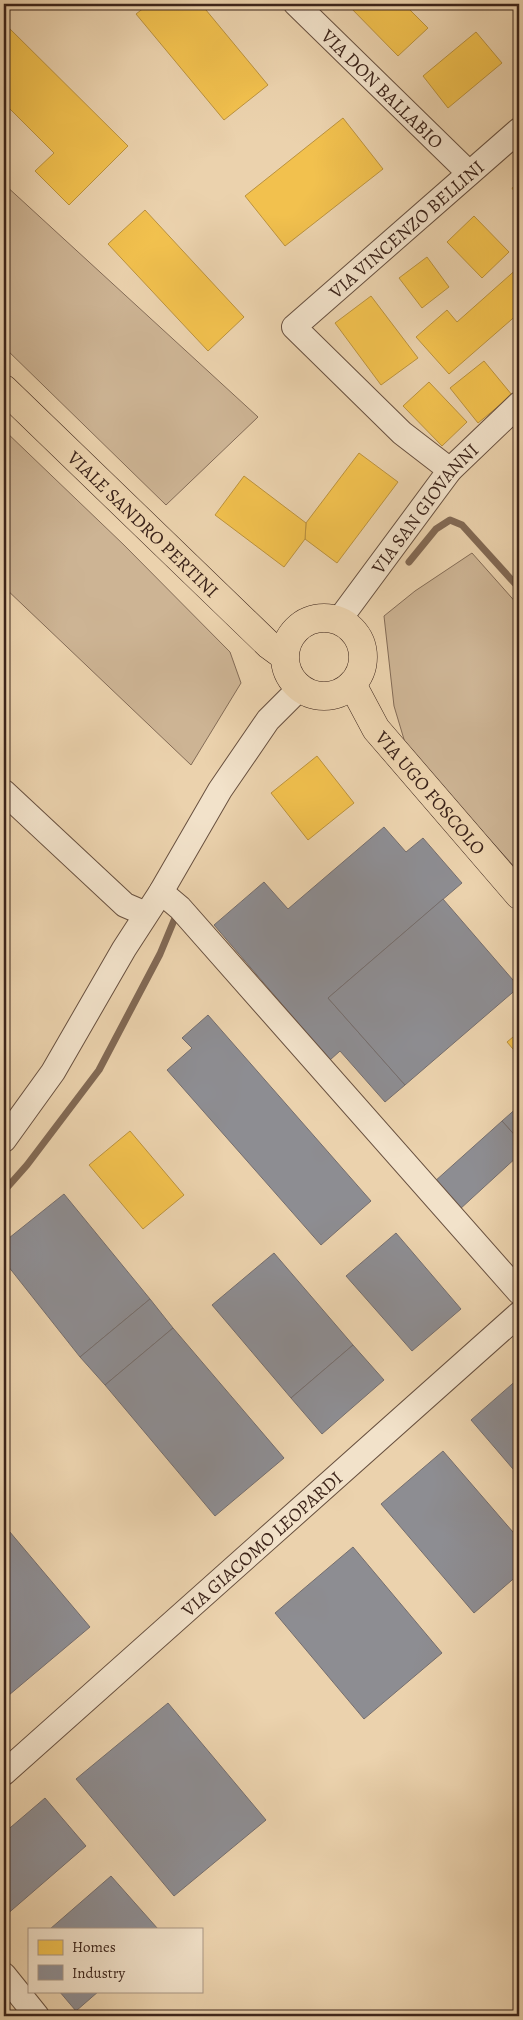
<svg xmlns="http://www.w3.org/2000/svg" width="523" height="2020" viewBox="0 0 523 2020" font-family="Alegreya,serif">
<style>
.green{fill:#cdb494;stroke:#846c57}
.homes{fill:#f2c14e;stroke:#bb923e}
.industry{fill:#8d8d92;stroke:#756e6e}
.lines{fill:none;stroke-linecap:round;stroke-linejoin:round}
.stream{stroke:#826954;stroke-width:7}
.minor-casing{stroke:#68503f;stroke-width:26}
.major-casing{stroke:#3c241a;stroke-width:29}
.minor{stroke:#f2e2ca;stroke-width:24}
.major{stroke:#ebd2ad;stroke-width:28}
.labels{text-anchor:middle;stroke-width:5;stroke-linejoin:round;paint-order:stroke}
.street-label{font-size:19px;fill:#3c241a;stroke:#f2e2ca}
</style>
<rect width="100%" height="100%" fill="#ebd2ad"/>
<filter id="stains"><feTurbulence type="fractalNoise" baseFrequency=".004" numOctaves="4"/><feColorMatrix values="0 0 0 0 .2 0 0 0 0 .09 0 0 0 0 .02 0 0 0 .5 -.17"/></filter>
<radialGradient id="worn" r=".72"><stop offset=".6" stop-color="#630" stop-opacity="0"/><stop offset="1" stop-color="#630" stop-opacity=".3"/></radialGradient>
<g class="green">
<path d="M4,184L258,417L166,505L4,347Z"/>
<path d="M4,430L124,545L230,652L241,683L191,765L4,587Z"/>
<path d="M472,553L519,606V872L406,746L394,706L384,616L415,591Z"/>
</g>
<g class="homes">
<path d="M149,4H201L268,85L224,120L136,14Z"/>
<path d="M347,4H404L428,28L398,56Z"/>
<path d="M4,23L128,146L69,205L35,171L54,153L4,103Z"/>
<path d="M476,32L502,63L448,108L423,76Z"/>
<path d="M343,118L383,169L285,246L245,196Z"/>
<path d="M519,183V199L512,188Z"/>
<path d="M145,210L244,317L208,351L108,244Z"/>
<path d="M474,216L509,252L482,278L447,242Z"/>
<path d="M427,257L449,287L422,308L399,278Z"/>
<path d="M519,267V313L449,374L416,337L447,310L457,322Z"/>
<path d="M371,296L418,358L381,385L335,323Z"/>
<path d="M484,361L512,395L478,423L450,388Z"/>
<path d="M429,382L467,422L442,446L403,406Z"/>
<path d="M359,453L398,482L337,563L305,539L306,523Z"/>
<path d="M244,476L306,523L305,539L284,567L215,515Z"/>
<path d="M317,756L354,803L308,840L271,793Z"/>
<path d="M519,1032V1056L507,1042Z"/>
<path d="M130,1131L184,1195L143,1229L89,1165Z"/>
</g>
<g class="industry">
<path d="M384,827L406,852L423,838L462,883L328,998L405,1085L385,1102L340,1051L330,1060L214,925L264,882L288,909Z"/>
<path d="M443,899L519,987L405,1085L328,998Z"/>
<path d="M208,1015L371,1201L321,1245L167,1070L192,1048L182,1038Z"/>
<path d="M519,1106V1140L502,1121Z"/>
<path d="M502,1121L519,1140V1155L459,1210L434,1182Z"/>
<path d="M64,1194L150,1299L80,1357L4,1261V1242Z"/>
<path d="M396,1233L461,1309L412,1351L346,1276Z"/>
<path d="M274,1253L353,1345L291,1398L212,1305Z"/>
<path d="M150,1299L173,1328L105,1385L80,1357Z"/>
<path d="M173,1328L284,1458L215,1516L105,1385Z"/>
<path d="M353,1345L384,1380L322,1434L291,1398Z"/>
<path d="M519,1378V1476L471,1420Z"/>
<path d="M443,1451L519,1539V1574L474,1613L381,1504Z"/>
<path d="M4,1525L90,1627L9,1695L4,1689Z"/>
<path d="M353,1547L442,1653L364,1719L275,1613Z"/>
<path d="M168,1703L266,1820L174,1896L76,1779Z"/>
<path d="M45,1798L86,1846L5,1916L4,1833Z"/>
<path d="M111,1876L158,1929H50Z"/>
<path d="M59,1991H99L76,2011Z"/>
</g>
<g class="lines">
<g class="stream">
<path d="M409,562L436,529L450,520L462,525L519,588"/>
<path d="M4,1191L27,1165L99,1070L160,954L175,918"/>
</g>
<g class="minor-casing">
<g id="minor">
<path id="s1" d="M296,4L469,173"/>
<path id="s2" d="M450,470L402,433L294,327L519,130"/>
<path id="s3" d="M339,620L450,470L519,404"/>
<path d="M4,792L125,905L146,914"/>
<path d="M161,892L180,908L519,1292"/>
<path d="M4,1140L53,1072L124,949L161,892L220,790L268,720L300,688"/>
<path id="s4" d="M4,1773L519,1314"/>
<path d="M4,1975L37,2016"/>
</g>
</g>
<g class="major-casing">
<g id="major">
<path id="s5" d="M4,389L269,645L284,656"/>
<circle cx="324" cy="657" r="39"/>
<path id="s6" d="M352,684L376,729L519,895"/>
</g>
</g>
<use href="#minor" class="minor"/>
<use href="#major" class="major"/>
</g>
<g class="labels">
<g class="street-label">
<text dy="7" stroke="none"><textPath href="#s1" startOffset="121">VIA DON BALLABIO</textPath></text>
<text dy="7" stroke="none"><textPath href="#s2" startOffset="361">VIA VINCENZO BELLINI</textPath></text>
<text dy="7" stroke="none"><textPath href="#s3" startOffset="141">VIA SAN GIOVANNI</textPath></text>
<text dy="7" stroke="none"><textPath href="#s5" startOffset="194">VIALE SANDRO PERTINI</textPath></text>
<text dy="7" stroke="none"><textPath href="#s6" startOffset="135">VIA UGO FOSCOLO</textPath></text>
<text dy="7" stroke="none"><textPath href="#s4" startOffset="345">VIA GIACOMO LEOPARDI</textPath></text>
</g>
</g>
<rect width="523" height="2020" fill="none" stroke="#ebd2ad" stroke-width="20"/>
<rect x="5" y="5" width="513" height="2010" fill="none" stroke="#3c241a" stroke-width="2.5"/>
<rect x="10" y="10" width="503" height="2000" fill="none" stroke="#3c241a"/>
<rect x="28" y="1928" width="175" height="65" fill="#f2e2ca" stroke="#a99684"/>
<rect x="38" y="1940" width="25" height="15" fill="#f2c14e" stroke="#a99684"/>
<text x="72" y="1952" font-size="15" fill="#3c241a">Homes</text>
<rect x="38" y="1965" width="25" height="15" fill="#8d8d92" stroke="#a99684"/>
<text x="72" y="1978" font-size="15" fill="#3c241a">Industry</text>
<rect width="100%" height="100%" filter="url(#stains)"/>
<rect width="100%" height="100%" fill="url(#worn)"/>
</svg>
